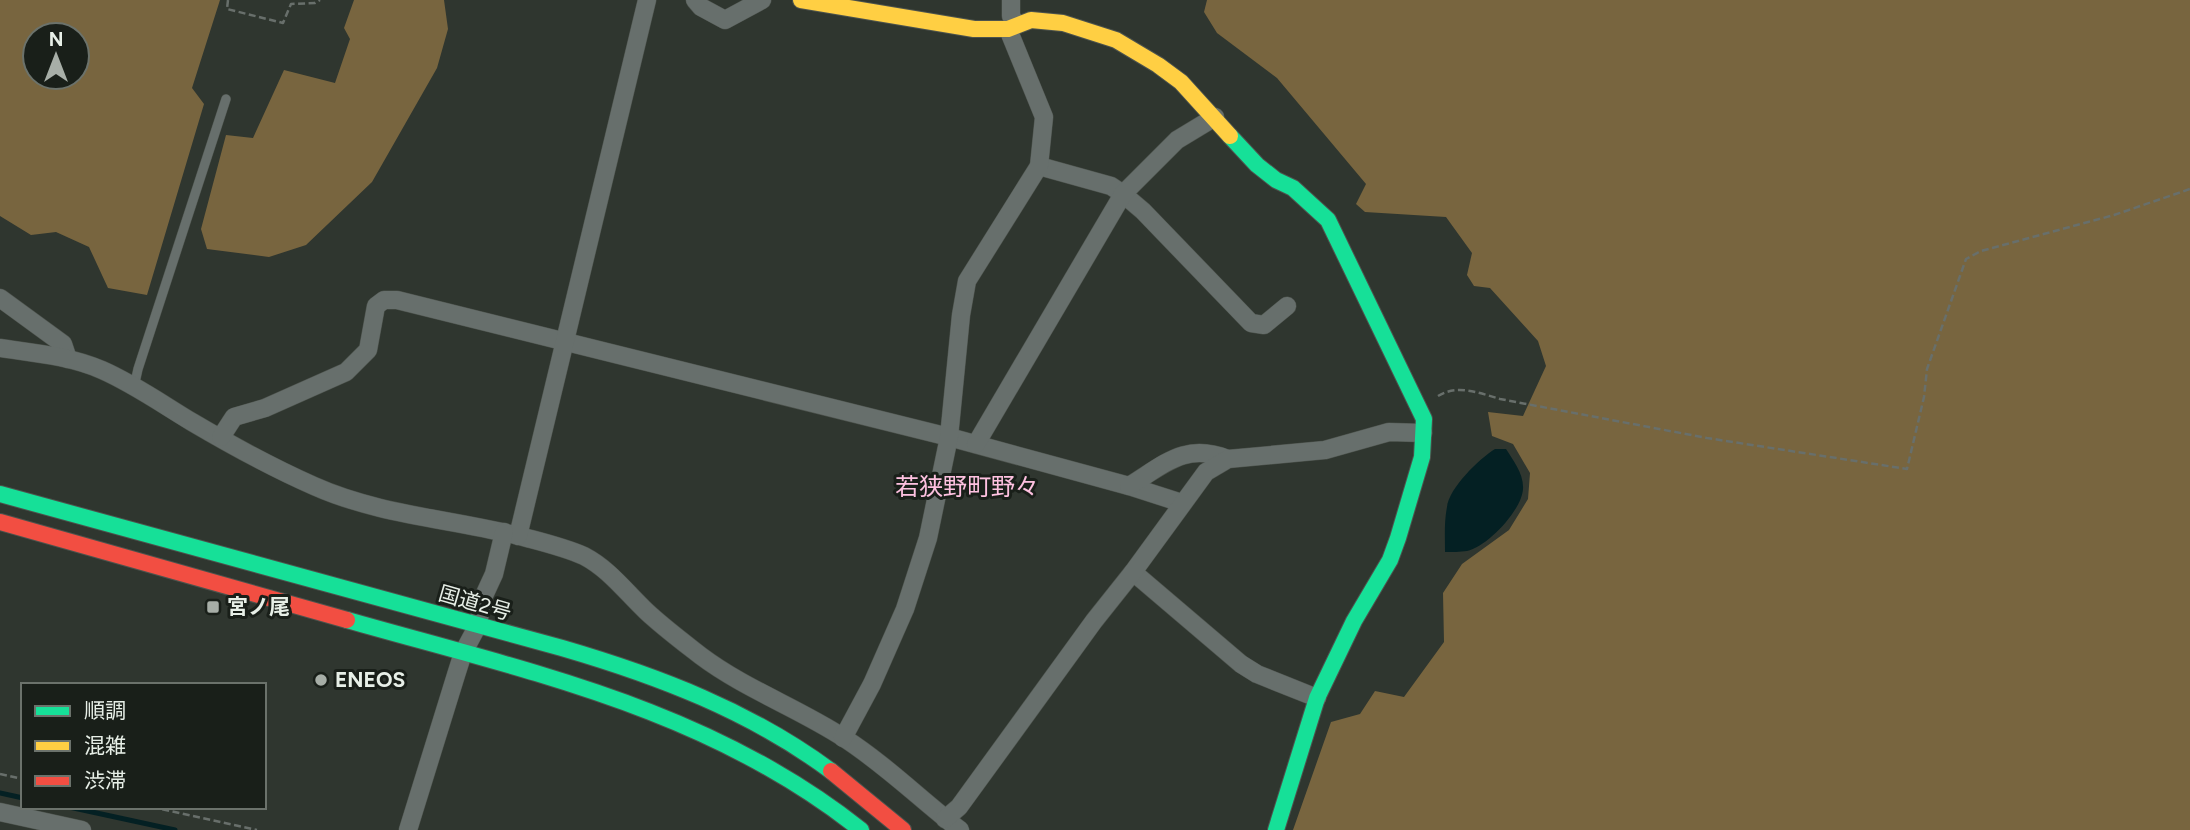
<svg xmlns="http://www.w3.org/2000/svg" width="2190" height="830" viewBox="0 0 2190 830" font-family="Figtree,'Noto Sans JP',sans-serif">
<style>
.forest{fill:#78653f;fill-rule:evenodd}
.water{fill:#042023}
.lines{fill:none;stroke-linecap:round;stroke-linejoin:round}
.stream{stroke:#042023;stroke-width:5}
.lane-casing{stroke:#4d534d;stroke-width:10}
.street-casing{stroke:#4d534d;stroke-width:19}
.fast-casing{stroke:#4d534d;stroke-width:18}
.slow-casing{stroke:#4d534d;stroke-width:18}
.jam-casing{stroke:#4d534d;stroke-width:18}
.path{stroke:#686f6b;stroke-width:2.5;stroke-dasharray:7 3.5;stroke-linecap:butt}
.lane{stroke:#676f6c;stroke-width:9}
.street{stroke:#676f6c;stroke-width:18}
.fast{stroke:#16e098;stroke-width:16}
.slow{stroke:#ffcf43;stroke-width:16}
.jam{stroke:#f24e42;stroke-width:16}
.poi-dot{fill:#a7aea7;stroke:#191f19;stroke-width:2.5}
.labels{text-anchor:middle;stroke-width:6;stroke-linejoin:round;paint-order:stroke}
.street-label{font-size:21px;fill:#e7efe7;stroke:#191f19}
.poi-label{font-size:21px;font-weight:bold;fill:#e7efe7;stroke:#191f19;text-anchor:start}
.quarter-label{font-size:24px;fill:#fec1e0;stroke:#191f19}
</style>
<rect width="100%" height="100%" fill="#2f362f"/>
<g class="forest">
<path d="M0,0H220L192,88L204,104L147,295L108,288L89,247L56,232L31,235L0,216ZM77,35V77H35V35Z"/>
<path d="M354,0H444L448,29L437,68L372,182L306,245L269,257L207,249L201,229L226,135L253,138L284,70L335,83L350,39L344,28Z"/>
<path d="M1207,0H2190V830H1293L1331,722L1360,714L1375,691L1404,697L1444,642L1443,593L1462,564L1509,530L1528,499L1530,473L1513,444L1492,436L1488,412L1523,416L1546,366L1538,341L1490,288L1474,286L1467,275L1472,253L1446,217L1365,212L1356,204L1366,184L1277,78L1217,33L1204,12Z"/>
</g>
<path class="water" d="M1495,449H1506C1513,460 1524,474 1523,489C1522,510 1487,547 1467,551C1460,552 1452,552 1445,552C1445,537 1444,522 1447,507C1449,488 1479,459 1495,449Z"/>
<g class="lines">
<g class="stream">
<path d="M0,793L23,798"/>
<path d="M69,807L175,830"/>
</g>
<g class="lane-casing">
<path id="lane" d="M134,387L138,369L226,99"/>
</g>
<g class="street-casing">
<g id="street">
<path d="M695,0L701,7L725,20L762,0"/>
<path d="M1011,0V16L1016,24"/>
<path d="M1039,166L1111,186L1123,194L1143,211L1251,323L1264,325L1287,306"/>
<path d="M0,298L63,344L68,359"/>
<path d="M0,348C34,353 70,356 102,370C134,384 162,404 192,422C231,445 273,468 314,486C381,516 456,519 527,538C546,543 566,548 584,556C609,569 626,592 646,611C663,627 683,642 701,656C745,689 798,708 844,738C886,765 921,800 960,830"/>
<path d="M221,437L234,417L265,408L346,372L368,350L376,306L384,300H397L949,437L1129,486L1182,503"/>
<path d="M976,444L1123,194L1177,140L1215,117"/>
<path d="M1129,486C1165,464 1185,442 1228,459"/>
<path d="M518,536L647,0"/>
<path d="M1133,572L1241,664L1257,674L1317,698"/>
<path d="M843,738L872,684L905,609L928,538L949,437L961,315L967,281L1039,166L1044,117L1008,29"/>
<path d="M0,812L82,830"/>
<path d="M945,819L959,807L1094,621L1133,572L1206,472L1228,459L1325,450L1389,432L1423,433"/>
<path d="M408,830L456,675L463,653L478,625L482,600L494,574L504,532"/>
</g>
</g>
<g class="fast-casing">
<g id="fast">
<path d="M1230,136L1257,165L1276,180L1293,188L1328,220L1424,419L1422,457L1398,538L1390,560L1354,621L1317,698L1276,830"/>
<path d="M0,494L562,648C658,676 750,711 831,771"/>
<path d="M347,620C530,672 709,709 861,830"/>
</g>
</g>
<g class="slow-casing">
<path id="slow" d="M801,0L974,29H1008L1031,20L1063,23L1116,40L1158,65L1181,82L1230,136"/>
</g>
<g class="jam-casing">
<g id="jam">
<path d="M0,522L347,620"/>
<path d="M831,771L903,830"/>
</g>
</g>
<g class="path">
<path d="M228,0L227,9L283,23L291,4L315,3L320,0"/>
<path d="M1438,396C1457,384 1480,393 1500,399L1707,438L1907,469L1924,397L1927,369L1966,259L1981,251L2114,215L2190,189"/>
<path d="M0,774L23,779"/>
<path d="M152,807L257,830"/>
</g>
<use href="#lane" class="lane"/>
<use href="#street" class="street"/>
<use href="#fast" class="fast"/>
<use href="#slow" class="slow"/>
<use href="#jam" class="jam"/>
</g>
<g class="poi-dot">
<rect x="206" y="600" width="14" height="14" rx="3.5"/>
<circle cx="321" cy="680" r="7"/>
</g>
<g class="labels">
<g class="street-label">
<text transform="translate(475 603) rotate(16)" y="7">国道2号</text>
</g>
<g class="poi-label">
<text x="227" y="614">宮ノ尾</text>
<text x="335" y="687">ENEOS</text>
</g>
<g class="quarter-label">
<text x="967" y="495">若狭野町野々</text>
</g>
</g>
<rect x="21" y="683" width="245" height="126" fill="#191f19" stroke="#6b726b" stroke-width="2"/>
<rect x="35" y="706" width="35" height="10" fill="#16e098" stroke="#6b726b" stroke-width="2"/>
<text x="84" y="718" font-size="21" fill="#e7efe7">順調</text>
<rect x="35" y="741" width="35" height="10" fill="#ffcf43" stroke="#6b726b" stroke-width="2"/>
<text x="84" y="753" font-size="21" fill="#e7efe7">混雑</text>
<rect x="35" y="776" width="35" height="10" fill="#f24e42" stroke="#6b726b" stroke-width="2"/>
<text x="84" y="788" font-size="21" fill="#e7efe7">渋滞</text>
<g transform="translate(56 56)"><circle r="33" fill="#191f19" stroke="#6b726b" stroke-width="2"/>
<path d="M0-5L12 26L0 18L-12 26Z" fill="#a7aea7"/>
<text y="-10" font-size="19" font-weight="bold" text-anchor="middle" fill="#e7efe7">N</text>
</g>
</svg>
